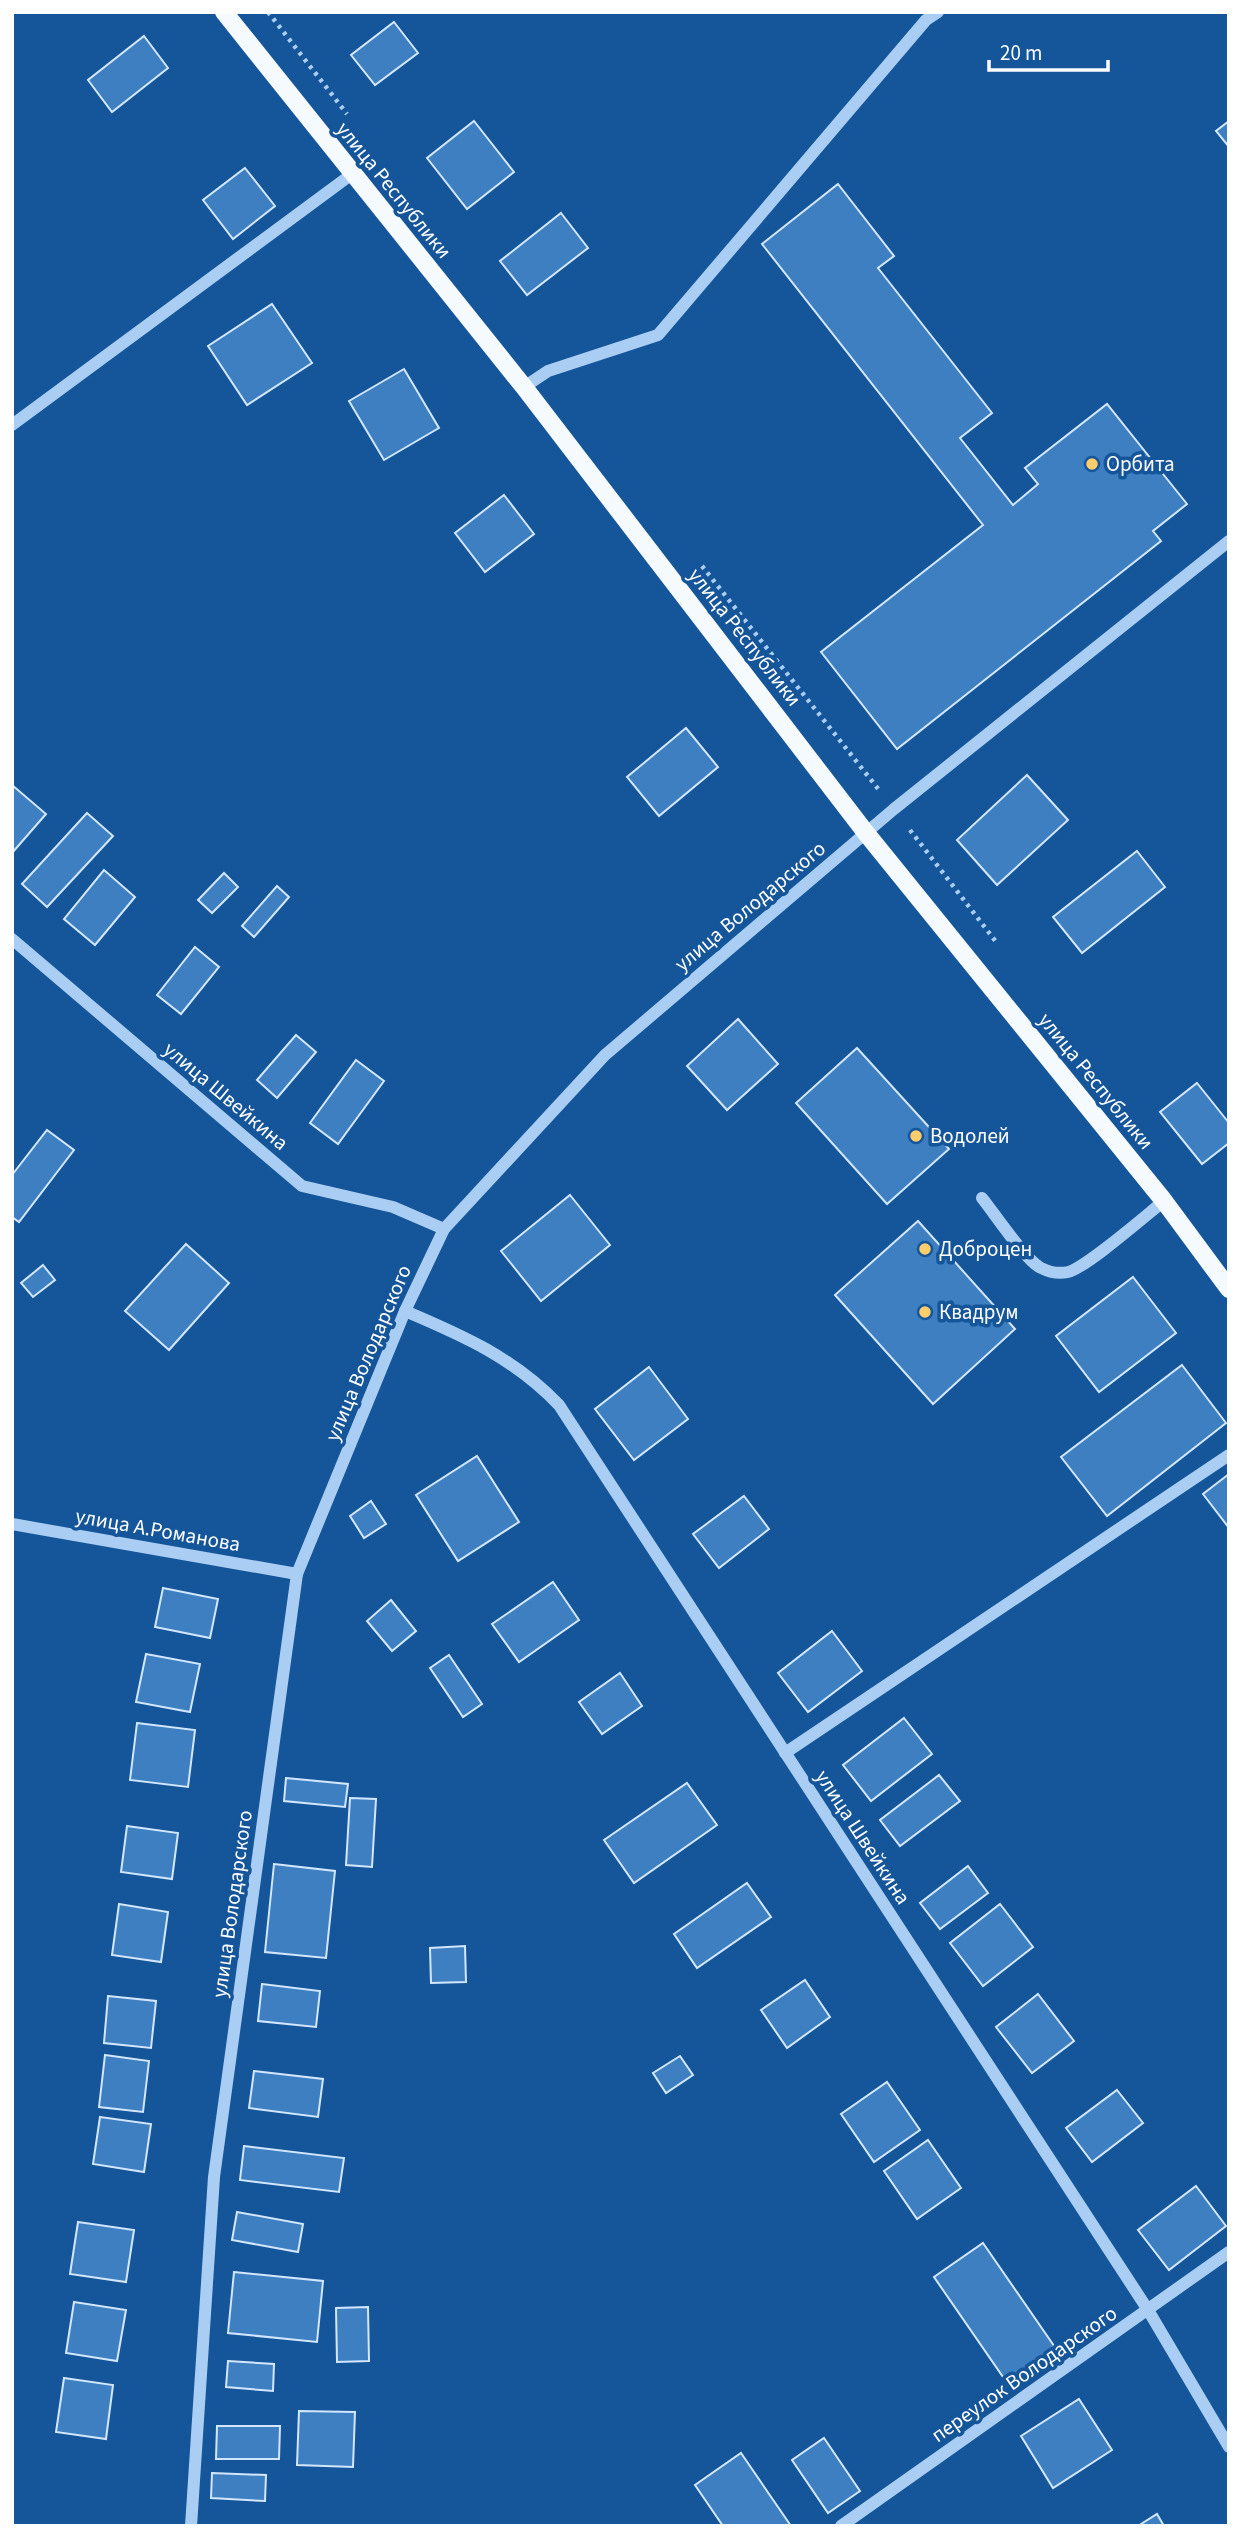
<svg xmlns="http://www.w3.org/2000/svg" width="1241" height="2538" viewBox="0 0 1241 2538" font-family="'Source Sans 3',sans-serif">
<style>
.building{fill:#3d7fc1;stroke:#d2e7fd;stroke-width:2}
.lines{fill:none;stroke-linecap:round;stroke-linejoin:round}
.path{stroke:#aacef3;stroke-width:4.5;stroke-dasharray:3.5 5;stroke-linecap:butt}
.minor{stroke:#aacef3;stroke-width:12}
.major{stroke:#f5faff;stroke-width:18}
.poi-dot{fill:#ffce6b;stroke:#15559a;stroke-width:2.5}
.labels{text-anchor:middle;stroke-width:7;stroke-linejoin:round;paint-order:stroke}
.street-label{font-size:21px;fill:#fff;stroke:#15559a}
.poi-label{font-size:21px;fill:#fff;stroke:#15559a;text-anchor:start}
</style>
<rect width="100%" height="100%" fill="#15559a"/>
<g class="building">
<path d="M394,22L418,53L375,85L351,55Z"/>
<path d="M144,36L168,68L112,112L88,80Z"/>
<path d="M474,121L514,172L467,209L427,158Z"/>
<path d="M1229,121V147L1216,131Z"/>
<path d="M245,168L275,206L233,239L203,200Z"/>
<path d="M838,184L894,256L878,268L992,413L960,438L1013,505L1038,484L1025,468L1107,404L1187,504L1153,531L1161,541L897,749L821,652L983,525L762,244Z"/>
<path d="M561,213L588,248L527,295L500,261Z"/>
<path d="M272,304L312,363L247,405L208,346Z"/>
<path d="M404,369L439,428L384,460L349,401Z"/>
<path d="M504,495L534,534L485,572L455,533Z"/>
<path d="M686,728L718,767L659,816L627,777Z"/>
<path d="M1027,775L1068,820L997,885L957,840Z"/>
<path d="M12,785L46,814L12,853Z"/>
<path d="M87,813L113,836L47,907L22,884Z"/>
<path d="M1137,851L1165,887L1082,953L1053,917Z"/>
<path d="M104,870L135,897L95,945L64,919Z"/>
<path d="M224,873L238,887L212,913L198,900Z"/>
<path d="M277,886L289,897L254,937L242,926Z"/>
<path d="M195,947L219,967L181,1014L157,995Z"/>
<path d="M738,1019L778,1064L727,1110L687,1066Z"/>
<path d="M296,1035L316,1052L277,1098L257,1080Z"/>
<path d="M857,1048L949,1149L887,1204L796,1103Z"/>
<path d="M356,1060L384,1081L338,1144L310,1123Z"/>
<path d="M1197,1083L1229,1123V1143L1202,1164L1160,1112Z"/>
<path d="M47,1130L74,1150L19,1222L12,1217V1175Z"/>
<path d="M570,1195L610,1245L541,1301L501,1251Z"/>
<path d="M918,1221L1015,1329L933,1404L835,1295Z"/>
<path d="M186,1244L229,1283L169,1350L125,1311Z"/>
<path d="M43,1265L55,1280L33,1297L21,1283Z"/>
<path d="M1133,1277L1176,1333L1099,1392L1056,1336Z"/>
<path d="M1182,1365L1226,1423L1107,1516L1061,1457Z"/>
<path d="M649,1367L688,1419L634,1460L595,1409Z"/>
<path d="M477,1456L519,1522L458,1561L416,1495Z"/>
<path d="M1229,1474V1528L1203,1494Z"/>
<path d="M744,1496L769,1529L719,1568L693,1534Z"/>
<path d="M371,1501L386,1524L364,1538L350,1516Z"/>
<path d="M553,1582L579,1620L519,1662L492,1624Z"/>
<path d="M163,1588L218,1599L210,1638L155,1627Z"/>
<path d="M391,1600L416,1631L392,1651L367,1621Z"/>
<path d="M832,1631L862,1671L808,1712L778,1673Z"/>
<path d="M146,1654L200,1664L190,1712L136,1702Z"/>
<path d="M449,1655L482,1704L463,1717L430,1668Z"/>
<path d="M620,1673L642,1706L602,1734L579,1702Z"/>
<path d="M904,1718L932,1754L871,1801L843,1765Z"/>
<path d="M137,1723L195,1730L188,1787L130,1780Z"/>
<path d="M939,1775L960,1801L900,1846L880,1820Z"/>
<path d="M286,1778L348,1784L345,1807L284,1801Z"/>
<path d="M687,1783L717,1825L634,1883L604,1840Z"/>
<path d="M350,1798L376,1799L372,1867L346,1865Z"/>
<path d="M127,1826L178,1833L172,1879L121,1872Z"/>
<path d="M274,1864L335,1871L326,1958L265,1952Z"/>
<path d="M968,1866L988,1893L940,1929L920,1903Z"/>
<path d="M747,1883L771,1917L697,1968L674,1934Z"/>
<path d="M119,1904L168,1912L161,1962L112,1955Z"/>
<path d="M1000,1904L1033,1947L983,1986L950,1943Z"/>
<path d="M465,1946L466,1982L431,1983L430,1948Z"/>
<path d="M805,1980L830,2017L787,2048L761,2010Z"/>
<path d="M262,1984L320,1991L316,2027L258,2021Z"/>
<path d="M1038,1994L1074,2041L1032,2073L996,2027Z"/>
<path d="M108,1996L156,2001L151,2048L104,2043Z"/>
<path d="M105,2055L149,2061L143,2112L99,2107Z"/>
<path d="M680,2056L693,2075L666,2093L653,2073Z"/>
<path d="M254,2071L323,2079L318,2117L249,2108Z"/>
<path d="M887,2082L920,2130L874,2162L841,2114Z"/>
<path d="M1117,2090L1143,2123L1092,2162L1066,2128Z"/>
<path d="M100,2117L151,2124L144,2172L93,2164Z"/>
<path d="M928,2140L961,2188L917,2219L884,2171Z"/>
<path d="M244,2146L344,2158L339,2192L240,2180Z"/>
<path d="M1196,2186L1226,2226L1169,2270L1138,2230Z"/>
<path d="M237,2212L303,2224L298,2252L232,2240Z"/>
<path d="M78,2222L134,2230L126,2282L70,2274Z"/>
<path d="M983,2243L1061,2356L1012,2390L934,2277Z"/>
<path d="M234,2272L323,2281L317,2342L228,2333Z"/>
<path d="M74,2302L126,2310L117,2361L66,2353Z"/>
<path d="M368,2307L369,2361L337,2362L336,2308Z"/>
<path d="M228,2361L274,2364L273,2391L226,2387Z"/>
<path d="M64,2378L113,2385L106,2439L56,2432Z"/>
<path d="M1079,2399L1112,2450L1053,2488L1021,2436Z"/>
<path d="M299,2411L355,2412L353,2467L297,2465Z"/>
<path d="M217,2426H280L279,2459H216Z"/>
<path d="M824,2438L860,2491L828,2513L792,2460Z"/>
<path d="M741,2453L791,2526H723L695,2485Z"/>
<path d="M212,2473L266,2475L265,2501L211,2498Z"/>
<path d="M1157,2514L1164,2526H1138Z"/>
</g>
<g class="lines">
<g class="path">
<path d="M268,12L347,114"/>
<path d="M702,566L879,790"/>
<path d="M910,830L997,943"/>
</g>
<g class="minor">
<path d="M524,387L548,371L658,335L926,20L938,12"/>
<path d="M12,425L352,174"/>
<path d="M12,939L302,1186L393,1207L444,1229"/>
<path d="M982,1198C995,1214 1025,1260 1041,1268C1049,1272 1059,1274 1068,1272C1087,1267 1145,1216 1164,1201"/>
<path d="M405,1311C464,1336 514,1358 559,1405L1148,2310L1229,2447"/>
<path d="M12,1524L297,1574"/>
<path d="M785,1753L1229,1455"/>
<path d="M191,2526L214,2177L297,1574L405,1311L444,1229L605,1055L894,809L1229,541"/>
<path d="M841,2526L1229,2252"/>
</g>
<path class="major" d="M224,12L524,387L866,833L1164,1201L1229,1289"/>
</g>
<g class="poi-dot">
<circle cx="1092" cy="464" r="7"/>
<circle cx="916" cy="1136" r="7"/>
<circle cx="925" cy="1249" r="7"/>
<circle cx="925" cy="1312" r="7"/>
</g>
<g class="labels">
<g class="street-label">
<text transform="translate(394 190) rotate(51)" y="7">улица Республики</text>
<text transform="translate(745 637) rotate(52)" y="7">улица Республики</text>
<text transform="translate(750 906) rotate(-40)" y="7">улица Володарского</text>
<text transform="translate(1096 1081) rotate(51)" y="7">улица Республики</text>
<text transform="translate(226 1096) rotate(40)" y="7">улица Швейкина</text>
<text transform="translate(368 1353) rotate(-67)" y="7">улица Володарского</text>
<text transform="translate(158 1530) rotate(10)" y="7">улица А.Романова</text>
<text transform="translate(863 1837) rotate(57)" y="7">улица Швейкина</text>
<text transform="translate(232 1904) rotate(-82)" y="7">улица Володарского</text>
<text transform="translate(1024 2374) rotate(-35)" y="7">переулок Володарского</text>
</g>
<g class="poi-label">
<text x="1106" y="471">Орбита</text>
<text x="930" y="1143">Водолей</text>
<text x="939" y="1256">Доброцен</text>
<text x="939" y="1319">Квадрум</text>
</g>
</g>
<rect width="1241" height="2538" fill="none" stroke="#ffffff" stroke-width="28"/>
<path d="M989 60v10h119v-10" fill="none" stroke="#ffffff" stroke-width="3.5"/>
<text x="1000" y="60" font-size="21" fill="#ffffff" stroke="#15559a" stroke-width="5" paint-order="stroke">20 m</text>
</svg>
